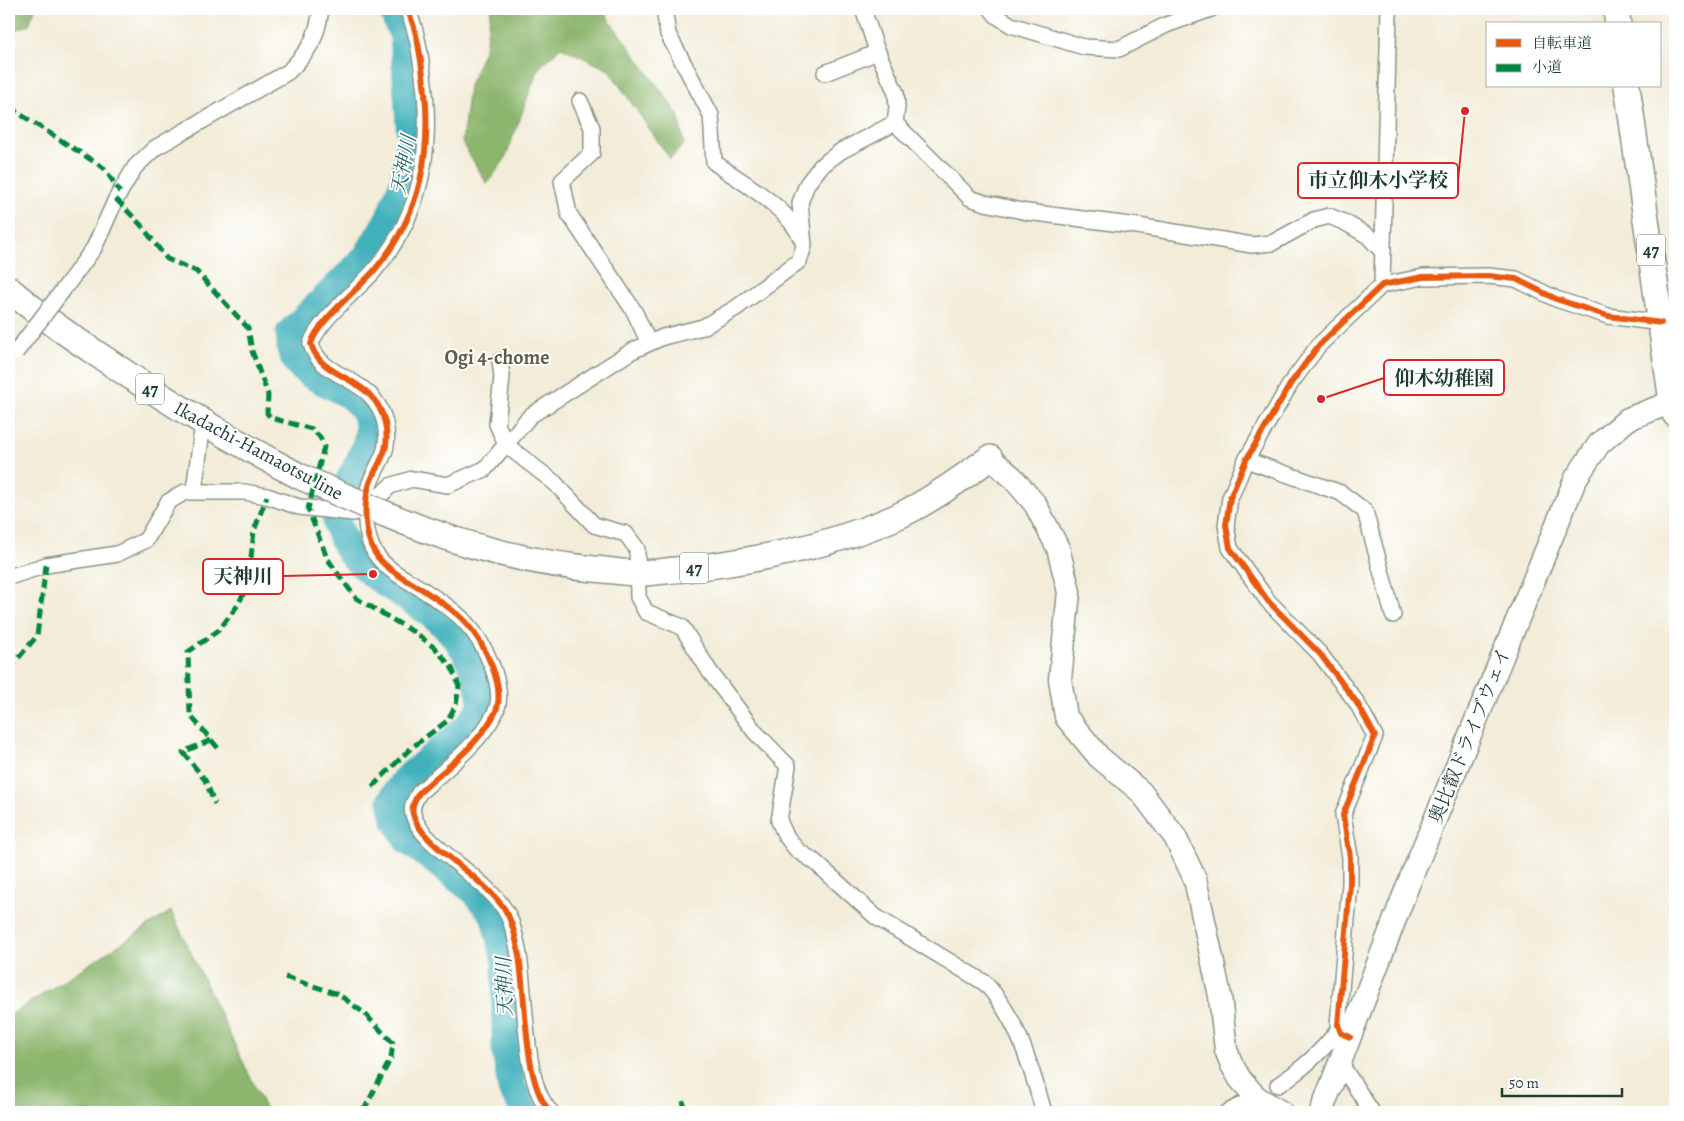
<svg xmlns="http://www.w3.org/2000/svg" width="1684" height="1121" viewBox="0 0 1684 1121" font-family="Alegreya,'Noto Serif JP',serif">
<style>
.forest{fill:#8cb66d;stroke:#567a50}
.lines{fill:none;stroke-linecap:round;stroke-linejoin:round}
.river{stroke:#40b0bb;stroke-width:29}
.street-casing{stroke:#889486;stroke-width:18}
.secondary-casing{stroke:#889486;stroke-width:25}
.primary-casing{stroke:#889486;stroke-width:28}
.street{stroke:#fff;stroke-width:15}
.secondary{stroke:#fff;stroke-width:22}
.primary{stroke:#fff;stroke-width:25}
.street-bridge-casing{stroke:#889486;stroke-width:18;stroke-linecap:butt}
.primary-bridge-casing{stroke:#889486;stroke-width:28;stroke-linecap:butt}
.street-bridge{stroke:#fff;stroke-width:15}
.primary-bridge{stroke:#fff;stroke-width:25}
.quiet{stroke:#00873e;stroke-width:5;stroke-dasharray:10 5;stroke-linecap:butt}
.cycleway-casing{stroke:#fff;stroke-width:9}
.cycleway{stroke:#e8590c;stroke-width:6}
.labels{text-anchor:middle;stroke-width:4;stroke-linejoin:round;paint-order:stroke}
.shield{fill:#fff;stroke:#627771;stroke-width:1}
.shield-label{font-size:18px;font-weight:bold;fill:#1f3d34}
.street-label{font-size:19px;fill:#1f3d34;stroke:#fff}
.water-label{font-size:20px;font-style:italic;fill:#2b6563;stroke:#fff}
.neighbourhood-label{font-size:20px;font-weight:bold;fill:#5e5e49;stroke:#fff}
.leader{fill:none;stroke:#d62828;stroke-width:2}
.callout-dot{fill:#d62828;stroke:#fff;stroke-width:2}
.callout{fill:#fff;stroke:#d62828;stroke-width:2}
.callout-label{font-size:20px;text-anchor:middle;font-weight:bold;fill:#1f3d34}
</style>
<rect width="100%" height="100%" fill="#fff"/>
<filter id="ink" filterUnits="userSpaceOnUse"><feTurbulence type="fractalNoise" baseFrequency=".02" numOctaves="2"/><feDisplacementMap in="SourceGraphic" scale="10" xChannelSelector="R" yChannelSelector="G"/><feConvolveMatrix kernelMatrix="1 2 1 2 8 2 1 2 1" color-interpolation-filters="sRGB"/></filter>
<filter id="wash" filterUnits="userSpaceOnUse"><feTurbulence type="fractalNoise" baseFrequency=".0096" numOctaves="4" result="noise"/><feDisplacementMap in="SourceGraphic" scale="20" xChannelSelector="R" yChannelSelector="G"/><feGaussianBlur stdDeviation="1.12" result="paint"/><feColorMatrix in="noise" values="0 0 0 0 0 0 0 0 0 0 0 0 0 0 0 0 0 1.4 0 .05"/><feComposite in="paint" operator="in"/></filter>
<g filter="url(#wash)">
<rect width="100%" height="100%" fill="#f2ecd8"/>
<g class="forest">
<path d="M9,9H35L29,25L9,32Z"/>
<path d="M491,9H604L608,18L678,114L684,144L670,159L609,70L561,47L538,69L505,159L487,184L462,142L469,86L485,48Z"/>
<path d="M171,911L267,1112H9V1016Z"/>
</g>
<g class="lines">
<path class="river" d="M392,9L404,36L411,137L405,179L390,217L366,258L290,333C291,339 290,346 292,352C303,386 355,382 367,417C379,449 335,489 337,520C337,528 344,542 348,548C356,562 374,575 387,584C441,620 473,636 483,706L468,727L405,780L392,800L396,819L408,840L476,892L494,914L506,959V1050L512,1089L527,1112"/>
</g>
</g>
<g filter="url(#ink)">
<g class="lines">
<g class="street-casing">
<g id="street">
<path d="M407,9C417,30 420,53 423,75C433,148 423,214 373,272C357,290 317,322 311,344C322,382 374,374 385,423C391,453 379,459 370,483C363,503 364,536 375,553C387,572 411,581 429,594C441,602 455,611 465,622C483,641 509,689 494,715C477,746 445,769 419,793C415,800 411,806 413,814C420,846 489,878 508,915C532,965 516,1078 551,1112"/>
<path d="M664,9L668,34L711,115L714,162C742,183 789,207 802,240"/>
<path d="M863,9L876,48L896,93L897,107L895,123L970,198L985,203L1027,212L1138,226L1252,245L1272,243L1314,220L1329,216L1346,223L1368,236L1383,252"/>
<path d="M991,9L997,16L1011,25L1084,47L1119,49L1166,25L1211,9"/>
<path d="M825,73L878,52"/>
<path d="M580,101L592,128V153L562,181L569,214L634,311L649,343"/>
<path d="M69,282L94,248L116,199L135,167L155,148L288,72C309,51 317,39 321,9"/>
<path d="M1382,285L1389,9"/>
<path d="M500,361L502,377L497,424L506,445L555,483L594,525L626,534L637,549L638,597L646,612L682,627L710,672L755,732L788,766L779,821L786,836L797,850L815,862L876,917L985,983C1019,1020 1030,1065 1044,1112"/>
<path d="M1246,460L1341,493L1365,511L1393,615"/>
<path d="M194,491L203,423"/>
<path d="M9,577L46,565L117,554L146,540L168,502L185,492H244L267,496L299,507L353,513L367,509L390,486L412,479L448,485L485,469L530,416L632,351L663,337L703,327L736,308L799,261L804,246L800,203L807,184L821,166L841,151L895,123"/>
<path d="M1350,1037L1341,1033L1338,1025L1350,884V857L1343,815L1375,736L1357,703L1320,654L1268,601L1230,548L1226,525L1230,498L1246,460L1291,383L1319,345L1382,285L1423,277L1488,276L1516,279L1556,299L1608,316L1661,323"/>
<path d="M1340,1063L1372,1112"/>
<path d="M1278,1085C1303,1069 1321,1053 1339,1029"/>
<path d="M1228,1112L1256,1097"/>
</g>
</g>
<g class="secondary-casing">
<g id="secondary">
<path d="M990,458L1012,477L1035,504L1058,548L1069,592L1060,679L1066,717L1099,757L1141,792L1175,837L1195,879L1220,996L1226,1050L1232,1065L1240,1079L1256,1097L1281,1112"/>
<path d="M1321,1112L1408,885L1576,478L1599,444L1628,419L1672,402"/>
</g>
</g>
<g class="primary-casing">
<g id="primary">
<path d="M1616,9L1618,24"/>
<path d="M1627,86L1672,402L1675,414"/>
<path d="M9,289C36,313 67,334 97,354C163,399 229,439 299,476"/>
<path d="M383,513C451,542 520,562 594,569C609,570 625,573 639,573C654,573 670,570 685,569C756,561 827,547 894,518C928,503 960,479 990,458"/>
</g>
</g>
<use href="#street" class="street"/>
<use href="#secondary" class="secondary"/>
<use href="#primary" class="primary"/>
<g class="street-bridge-casing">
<path id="street-bridge" d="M16,352L69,282"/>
</g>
<g class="primary-bridge-casing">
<path id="primary-bridge" d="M299,476L383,513"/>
</g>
<use href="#street-bridge" class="street-bridge"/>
<use href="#primary-bridge" class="primary-bridge"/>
<g class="quiet">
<path d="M9,107L104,168L120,192"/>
<path d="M116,199L141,225L167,259L196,271L248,328L252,351L268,395L267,413L271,418L312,429L320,437L324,447L308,509L327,558L341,578L356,598L417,634L436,649L452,668L459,686L456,705L447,721L411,748L372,787"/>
<path d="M9,669L37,636L46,565"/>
<path d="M211,740L183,752L205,780L215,804"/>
<path d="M218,748L190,715L188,652L219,630L238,605L248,584L254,531L267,496"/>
<path d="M285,977L338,994L364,1013L393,1043L391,1058L363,1112"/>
<path d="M683,1101L686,1112"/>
</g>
<g class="cycleway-casing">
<g id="cycleway">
<path d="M407,9C417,30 420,53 423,75C433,148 423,214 373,272C357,290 317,322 311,344C322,382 374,374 385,423C391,453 379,459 370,483C363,503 364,536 375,553C387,572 411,581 429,594C441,602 455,611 465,622C483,641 509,689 494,715C477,746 445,769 419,793C415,800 411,806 413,814C420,846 489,878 508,915C532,965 516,1078 551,1112"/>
<path d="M1350,1037L1341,1033L1338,1025L1350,884V857L1343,815L1375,736L1357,703L1320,654L1268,601L1230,548L1226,525L1230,498L1246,460L1291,383L1319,345L1382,285L1423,277L1488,276L1516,279L1556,299L1608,316L1661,323"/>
</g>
</g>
<use href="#cycleway" class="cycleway"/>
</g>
</g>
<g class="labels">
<g class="shield">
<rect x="1637" y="234.5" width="28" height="31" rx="4"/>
<rect x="136" y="373.5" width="28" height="31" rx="4"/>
<rect x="680" y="552.5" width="28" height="31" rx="4"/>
</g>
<g class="shield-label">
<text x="1651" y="256">47</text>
<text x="150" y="395">47</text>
<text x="694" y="574">47</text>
</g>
<g class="street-label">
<text transform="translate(259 450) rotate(28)" y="7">Ikadachi-Hamaotsu line</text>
<text transform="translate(1469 735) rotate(-68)" y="7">奥比叡ドライブウェイ</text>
</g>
<g class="water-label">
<text transform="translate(403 165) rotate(-79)" y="7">天神川</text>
<text transform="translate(504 987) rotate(-92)" y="7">天神川</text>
</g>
<g class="neighbourhood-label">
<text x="497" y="364">Ogi 4-chome</text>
</g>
</g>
<path class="leader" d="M1465 111L1458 180M1321 399L1384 378M373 574L283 576"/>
<g class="callout-dot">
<circle cx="1465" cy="111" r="5"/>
<circle cx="1321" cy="399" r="5"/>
<circle cx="373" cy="574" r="5"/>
</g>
<g class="callout">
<rect x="1298" y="163" width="160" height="35" rx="5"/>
<rect x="1384" y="360" width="120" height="35" rx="5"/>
<rect x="203" y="559" width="80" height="35" rx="5"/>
</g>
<g class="callout-label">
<text x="1378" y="187">市立仰木小学校</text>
<text x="1444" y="385">仰木幼稚園</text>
<text x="243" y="583">天神川</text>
</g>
<rect width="1684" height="1121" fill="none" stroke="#fff" stroke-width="30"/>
<rect x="1486" y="22" width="175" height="65" fill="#ffffff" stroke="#a5b1ae"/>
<rect x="1496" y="39" width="25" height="8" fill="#e8590c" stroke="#a5b1ae"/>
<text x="1532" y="48" font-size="15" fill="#1f3d34">自転車道</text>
<rect x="1496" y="64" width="25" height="8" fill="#00873e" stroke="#a5b1ae"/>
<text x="1532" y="72" font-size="15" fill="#1f3d34">小道</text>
<path d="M1502 1088v8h120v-8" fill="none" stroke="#1f3d34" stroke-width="2.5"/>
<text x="1509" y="1088" font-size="15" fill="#1f3d34" stroke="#ffffff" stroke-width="4" paint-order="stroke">50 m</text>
</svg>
